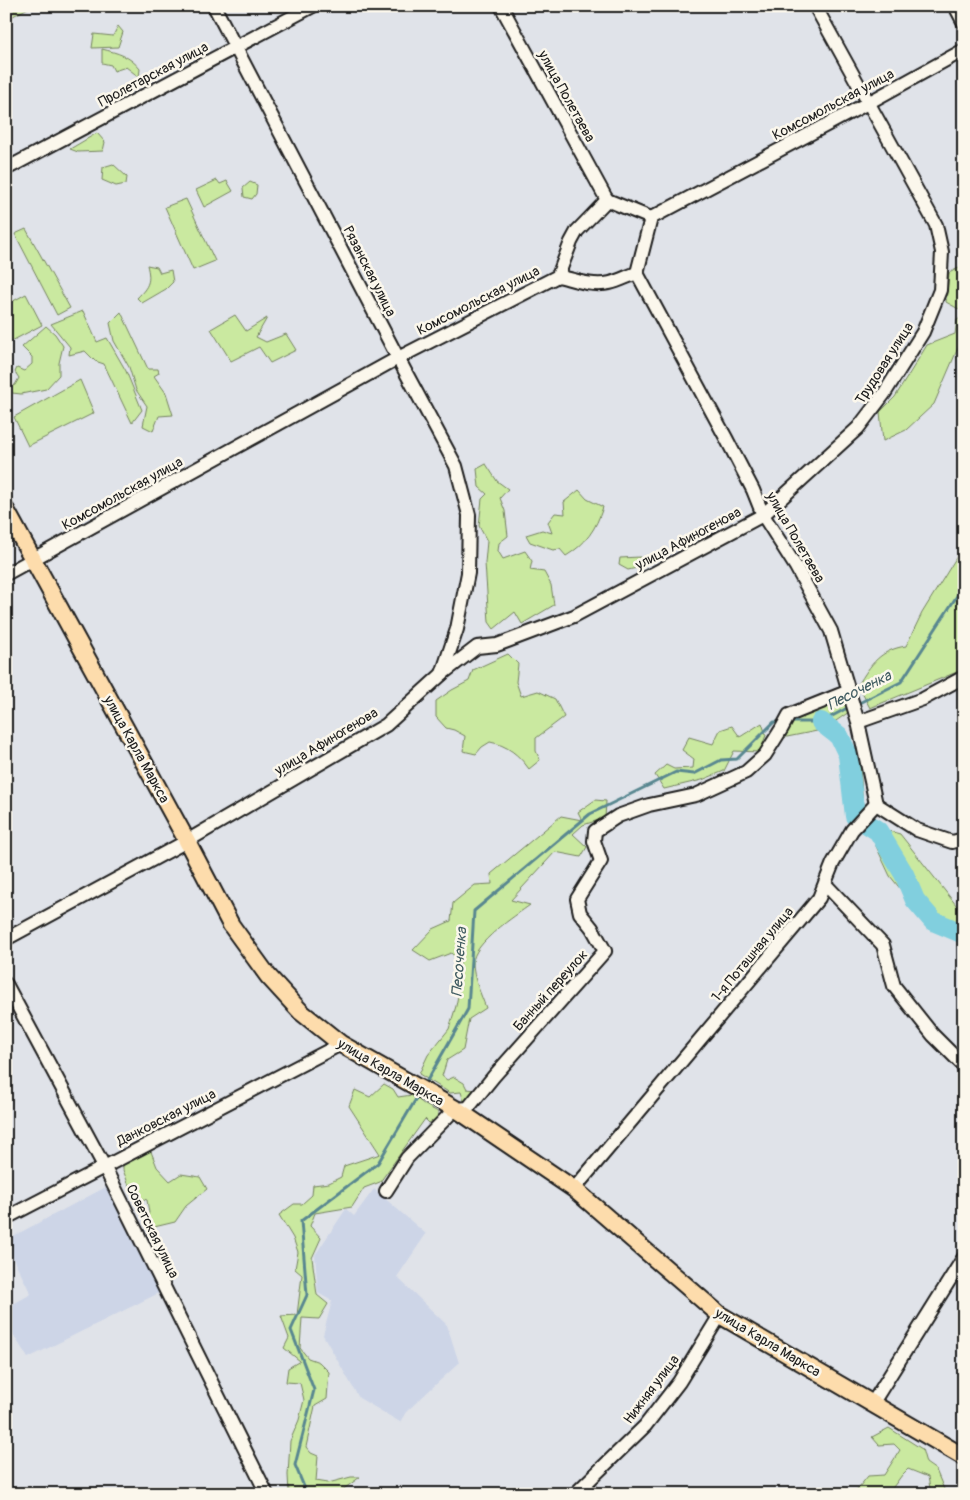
<svg xmlns="http://www.w3.org/2000/svg" width="970" height="1500" viewBox="0 0 970 1500" font-family="Pangolin,sans-serif">
<style>
.built{fill:#cdd5e7}
.green{fill:#cae9a0;stroke:#73825e}
.lines{fill:none;stroke-linecap:round;stroke-linejoin:round}
.stream{stroke:#598790;stroke-width:3}
.river{stroke:#81cfde;stroke-width:20}
.minor-casing{stroke:#1c1c1c;stroke-width:16}
.major-casing{stroke:#1c1c1c;stroke-width:20}
.minor{stroke:#fbf7ec;stroke-width:12}
.major{stroke:#fddcac;stroke-width:16}
.labels{text-anchor:middle;stroke-width:5;stroke-linejoin:round;paint-order:stroke}
.street-label{font-size:14px;fill:#1c1c1c;stroke:#fbf7ec}
.water-label{font-size:15px;font-style:italic;fill:#3f5b60;stroke:#fbf7ec}
</style>
<rect width="100%" height="100%" fill="#e0e3e9"/>
<filter id="ink" filterUnits="userSpaceOnUse"><feTurbulence type="fractalNoise" baseFrequency=".02" numOctaves="2"/><feDisplacementMap in="SourceGraphic" scale="10" xChannelSelector="R" yChannelSelector="G"/><feConvolveMatrix kernelMatrix="1 2 1 2 8 2 1 2 1" color-interpolation-filters="sRGB"/></filter>
<g filter="url(#ink)">
<g class="built">
<path d="M106,1187L161,1292L28,1358L6,1323V1308L31,1294L6,1244V1240Z"/>
<path d="M374,1189L426,1234L397,1277L447,1325L459,1363L406,1412L400,1422L359,1398L323,1335L332,1301L318,1293L315,1255L346,1209L354,1216Z"/>
</g>
<g class="green">
<path d="M6,6H30V7L13,16L6,24Z"/>
<path d="M118,26L123,32L118,47L92,48L94,34L113,36Z"/>
<path d="M102,49C118,53 130,56 140,69L139,77L126,67L114,71L111,65L102,63Z"/>
<path d="M97,133L105,142L103,151L78,152L70,149Z"/>
<path d="M113,164L127,177L126,184L116,186L102,180L103,167Z"/>
<path d="M217,180L220,184L227,181L233,191L204,207L196,190Z"/>
<path d="M250,182L257,185L256,194L252,199L244,197L243,188Z"/>
<path d="M186,199L215,261L193,270L165,207Z"/>
<path d="M26,229L70,308L57,315L15,234Z"/>
<path d="M147,265L157,267L160,273L171,270L173,282L166,289L142,303L137,298C149,286 151,281 147,265Z"/>
<path d="M964,265V312L946,302L949,273Z"/>
<path d="M26,294L42,325L6,344V305Z"/>
<path d="M83,311L97,342L107,338L126,371L142,410L132,423L104,364L95,361L85,351L69,355L70,347L51,324Z"/>
<path d="M121,312L148,369H158L159,373L154,376L166,393L173,415L159,416L153,431L143,426L147,406L136,390L129,367L114,341L110,323Z"/>
<path d="M235,315L246,331L267,318L256,337L266,342L286,334L296,350L270,363L259,347L231,361L211,329Z"/>
<path d="M964,316V338L958,348L934,404L906,430L883,441L880,412L895,397L927,345L955,334L957,320Z"/>
<path d="M46,326L55,334L63,346L59,363V375L46,389L21,394L12,393L11,387L15,385L19,378L15,372L17,368L24,371L32,364V357L22,347Z"/>
<path d="M80,380L94,413L28,446L14,417Z"/>
<path d="M486,464L497,481L508,489L500,498L505,511L508,536L499,543L498,551L503,559L525,551L532,561L530,570L544,572L551,585L554,605L522,624L515,612L494,629L489,622L485,563L487,541L479,526L482,499L487,494L479,487L477,469Z"/>
<path d="M579,490L587,499L603,507C596,529 586,544 566,556L560,549L553,550L530,542L526,535L542,530L552,533L548,522L555,513L565,514L564,502Z"/>
<path d="M964,545V669L870,708L858,685C871,664 880,650 906,646L922,613Z"/>
<path d="M640,557L641,567L628,570L619,565L620,558Z"/>
<path d="M508,654L518,664L516,682L521,696L538,691L555,699L564,717L536,738V751L540,760L529,769C519,755 507,745 490,742L482,747L476,754L463,751L465,736L454,730L446,728L436,717V701L452,690L469,681L473,670Z"/>
<path d="M844,700L849,712L833,723L842,730L854,760L843,764L835,741L817,731L782,738L785,711L797,705L815,711Z"/>
<path d="M762,723L766,735L760,752L734,751L724,771L702,780L664,789L655,775L666,765L674,769L693,768L694,759L682,750L689,737L713,744L720,730L732,726L740,737Z"/>
<path d="M860,766L863,807L854,820H848L846,780Z"/>
<path d="M595,800L606,801L605,818L583,825L573,834L587,847L581,857L555,852L511,900L530,905C515,916 473,943 473,963C473,978 481,994 486,1008L469,1019L463,1050L447,1060L442,1076L447,1080L454,1077L464,1083L467,1089L475,1090L476,1095L464,1102L461,1092L450,1093L419,1074L428,1055L449,1029L456,1006L460,985V961L451,953L430,961L413,950L433,929L451,921L453,903L475,885L492,884L491,874L561,816L582,820L578,812Z"/>
<path d="M889,831L900,834L964,915V945L930,926L890,876L875,844Z"/>
<path d="M384,1084L393,1089L398,1097L412,1095L425,1105L438,1112V1118L429,1123L425,1119L380,1182L364,1188L352,1207L315,1213L310,1226L321,1238L312,1258L317,1295L328,1304L319,1319L302,1318L300,1348L308,1358L319,1362L329,1372L327,1399L315,1406L306,1447L311,1453L318,1456L316,1481L328,1483L351,1477H360L337,1494H289L288,1475L290,1441L299,1420L304,1400L300,1383L286,1382L288,1368L300,1361L284,1348L289,1338L281,1316L297,1315L302,1275L295,1269L298,1252L293,1238L279,1215L294,1204H302L312,1195L313,1185L329,1183L341,1177L344,1166L380,1154L349,1106L355,1090L370,1097Z"/>
<path d="M150,1149L157,1167L170,1181L181,1174L200,1177L207,1189L186,1206L175,1222L150,1228L145,1219L149,1213L147,1200L133,1196L123,1170V1163Z"/>
<path d="M889,1428L922,1449L926,1463L936,1470L946,1494L931,1493L928,1477L908,1469L902,1475L888,1494H856L855,1492L868,1476L884,1475L900,1450L894,1444L879,1445L872,1437Z"/>
</g>
<g class="lines">
<g class="stream">
<path d="M857,704L901,682L964,585"/>
<path d="M789,722H821L851,706"/>
<path d="M424,1086L468,1009L474,911L590,814L676,772L694,774L721,760L737,759L774,722H782"/>
<path d="M307,1494L295,1465L314,1390L291,1330L307,1295L301,1221L378,1163L419,1094"/>
</g>
<path class="river" d="M821,722L839,736L848,755L855,816L878,831L904,874L915,900L933,921L964,934"/>
<g class="minor-casing">
<g id="minor">
<path d="M214,6L398,358L456,466L469,515L468,573L457,629L442,674"/>
<path d="M501,6L607,200"/>
<path d="M955,6L964,23"/>
<path d="M6,169L313,6"/>
<path d="M607,200L651,218"/>
<path d="M637,273L726,438L753,490L763,515L796,567L831,631L858,722L876,804"/>
<path d="M637,273L651,218L868,103L964,50"/>
<path d="M558,276L571,242L577,231L607,200"/>
<path d="M6,574L398,358L558,276C575,280 592,287 610,283C619,281 628,276 637,273"/>
<path d="M858,722L923,699L964,677"/>
<path d="M825,884L883,945L894,986L933,1035L964,1066"/>
<path d="M6,939L187,841L386,725L442,674L477,647L497,645L574,616L763,515L858,428L884,394L923,332L940,290L942,252L936,225L815,6"/>
<path d="M6,984L104,1166L267,1494"/>
<path d="M574,1189L819,898L833,863L852,830L876,804L917,830L952,842L964,839"/>
<path d="M386,1191L407,1158L455,1109L468,1108L494,1076L605,951L592,928L580,913L577,899L601,861L594,841L595,831L618,816L649,805L696,795L746,772L765,755L782,728L789,715L849,691"/>
<path d="M6,1218L341,1044"/>
<path d="M872,1404L964,1257"/>
<path d="M575,1494L645,1426L679,1382L720,1315"/>
</g>
</g>
<g class="major-casing">
<path id="major" d="M6,510L187,841L231,925L268,976L301,1012L341,1044L459,1111L574,1189L720,1315L964,1457"/>
</g>
<use href="#minor" class="minor"/>
<use href="#major" class="major"/>
</g>
</g>
<g class="labels">
<g class="street-label">
<text transform="translate(153 74) rotate(-28)" y="5">Пролетарская улица</text>
<text transform="translate(567 96) rotate(61)" y="5">улица Полетаева</text>
<text transform="translate(833 104) rotate(-28)" y="5">Комсомольская улица</text>
<text transform="translate(370 271) rotate(63)" y="5">Рязанская улица</text>
<text transform="translate(478 300) rotate(-27)" y="5">Комсомольская улица</text>
<text transform="translate(884 363) rotate(-57)" y="5">Трудовая улица</text>
<text transform="translate(122 493) rotate(-29)" y="5">Комсомольская улица</text>
<text transform="translate(796 537) rotate(60)" y="5">улица Полетаева</text>
<text transform="translate(688 538) rotate(-28)" y="5">улица Афиногенова</text>
<text transform="translate(326 741) rotate(-31)" y="5">улица Афиногенова</text>
<text transform="translate(137 749) rotate(61)" y="5">улица Карла Маркса</text>
<text transform="translate(752 954) rotate(-50)" y="5">1-я Поташная улица</text>
<text transform="translate(550 990) rotate(-48)" y="5">Банный переулок</text>
<text transform="translate(391 1072) rotate(30)" y="5">улица Карла Маркса</text>
<text transform="translate(166 1117) rotate(-27)" y="5">Данковская улица</text>
<text transform="translate(153 1231) rotate(64)" y="5">Советская улица</text>
<text transform="translate(768 1342) rotate(31)" y="5">улица Карла Маркса</text>
<text transform="translate(651 1389) rotate(-53)" y="5">Нижняя улица</text>
</g>
<g class="water-label">
<text transform="translate(859 690) rotate(-27)" y="5">Песоченка</text>
<text transform="translate(459 962) rotate(-86)" y="5">Песоченка</text>
</g>
</g>
<rect width="970" height="1500" fill="none" stroke="#fbf7ec" stroke-width="25"/>
<rect x="12" y="12" width="945" height="1475" fill="none" stroke="#1c1c1c" stroke-width="2" filter="url(#ink)"/>
</svg>
